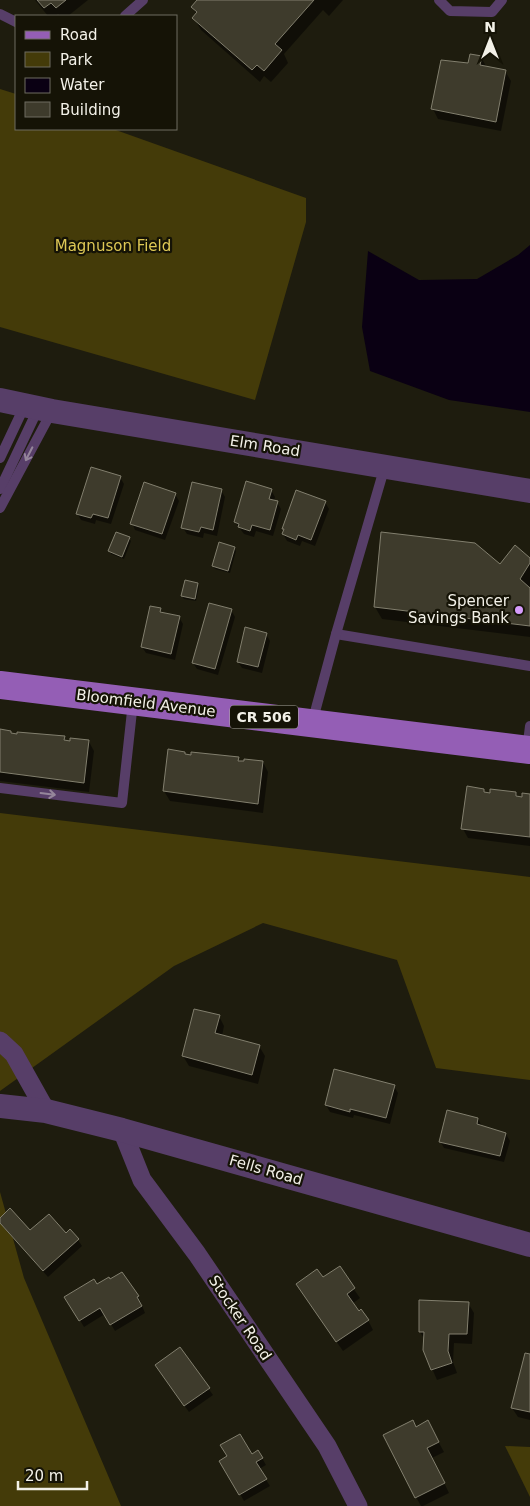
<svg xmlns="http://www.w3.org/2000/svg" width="530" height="1506" viewBox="0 0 530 1506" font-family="'DejaVu Sans',sans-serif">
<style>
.green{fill:#443b09}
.water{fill:#0a0013}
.shadow{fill:#0007}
.building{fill:#3e3b2c;stroke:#827f6e}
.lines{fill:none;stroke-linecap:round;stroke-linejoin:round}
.service{stroke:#573e68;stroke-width:10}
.minor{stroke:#573e68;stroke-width:19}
.tertiary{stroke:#573e68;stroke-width:24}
.primary{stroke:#945eb5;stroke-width:28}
.oneway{stroke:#95869b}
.poi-dot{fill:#d59bfb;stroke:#151306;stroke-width:2}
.labels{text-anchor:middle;stroke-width:4.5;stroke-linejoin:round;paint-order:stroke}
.shield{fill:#151306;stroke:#b0aea4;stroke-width:1}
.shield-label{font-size:14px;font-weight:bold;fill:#f3f1e8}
.park-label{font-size:15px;fill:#dec855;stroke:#151306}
.street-label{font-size:15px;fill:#f3f1e8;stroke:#151306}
.poi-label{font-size:15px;fill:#f3f1e8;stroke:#151306;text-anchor:end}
</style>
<rect width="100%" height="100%" fill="#1e1c0e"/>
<g class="green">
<path d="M0,89L16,94V129H113L306,198V222L255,400L0,327Z"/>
<path d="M0,813L530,877V1080L436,1068L397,960L263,923L174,966L0,1091Z"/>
<path d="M0,1192L24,1278L121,1506H0Z"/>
<path d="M505,1446L530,1447V1497Z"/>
</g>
<path class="water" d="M530,245V412L449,400L370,371L362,327L368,251L419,280L477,279L518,255Z"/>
<g class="shadow">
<path d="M35,0H88L68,16H60L58,14L56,16H48Z"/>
<path d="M198,0H343L329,16L323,10L284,54L288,63L271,82L264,76L260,82L201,30L194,18L197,15L192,7Z"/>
<path d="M481,57L487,68L505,71L511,81L501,131L438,119L433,109L469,64Z"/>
<path d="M120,477L124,484L111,524L96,520L95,524L81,520L77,513Z"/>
<path d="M221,490L225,497L217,536L204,533L203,538L187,534L183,528Z"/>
<path d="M271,490L275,497L274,501L277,502L281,509L273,536L256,531L254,537L244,534L235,522Z"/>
<path d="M175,494L179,501L165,540L135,530L132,523Z"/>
<path d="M325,502L329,509L315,546L302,541L300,546L287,541L283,534V529Z"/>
<path d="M129,538L131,541L124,559L111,554L110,551Z"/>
<path d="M235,548L236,551L230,573L215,569L213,566Z"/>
<path d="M530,560V586L528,588L530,590V637L382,619L375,607L501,565Z"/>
<path d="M197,584L199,587L196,601L184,599L182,596Z"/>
<path d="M160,609L162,613L179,617L183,624L175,660L146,653L142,647Z"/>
<path d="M231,610L235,617L218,675L197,669L193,663Z"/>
<path d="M266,634L270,641L262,673L242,668L238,662Z"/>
<path d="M0,731L12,735L64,737L66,742H89L94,751L89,792L0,781Z"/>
<path d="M184,753L186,755L238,758L240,762H263L268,772L263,813L170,801L164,791Z"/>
<path d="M483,790L486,793H516L518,797L523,798L530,795V846L468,838L463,829Z"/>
<path d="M219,1016L224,1026L222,1036L259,1046L265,1056L258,1084L189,1066L183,1056Z"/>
<path d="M394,1086L398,1093L390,1124L354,1115L353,1118L330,1112L326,1105Z"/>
<path d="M478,1119L482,1126L506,1134L510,1141L504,1162L444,1148L440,1141Z"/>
<path d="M0,1220L30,1232L66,1234L78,1240L82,1246L48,1277L3,1227Z"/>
<path d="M339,1268L360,1298L352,1304L359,1313L368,1320L373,1330L343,1351L303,1294Z"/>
<path d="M96,1286L138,1296L145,1313L115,1331L105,1314L84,1327L66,1297Z"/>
<path d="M468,1303L474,1313L472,1344L454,1343L453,1362L457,1373L437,1380L424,1350L425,1340L420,1332Z"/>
<path d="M180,1349L213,1395L189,1412L160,1372Z"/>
<path d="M530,1355V1420L518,1417L512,1408Z"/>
<path d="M416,1428L433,1432L444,1452L432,1458L449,1493L423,1506H421L416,1497Z"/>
<path d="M252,1456L262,1458L266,1465L259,1469L270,1486L244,1501L221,1461Z"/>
</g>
<g class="building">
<path d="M37,0H66L56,8L51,3L44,8Z"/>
<path d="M197,0H314L275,44L282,50L264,71L257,65L252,70L192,18L197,12L191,7Z"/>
<path d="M470,54L482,56L480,65L506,70L496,122L431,109L441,60L468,63Z"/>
<path d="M91,467L121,476L108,518L93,514L91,518L76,514Z"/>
<path d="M246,481L272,489L269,499L278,501L270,530L252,525L250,531L238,527L239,524L234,522Z"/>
<path d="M144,482L176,493L162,534L130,524Z"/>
<path d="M192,482L222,489L213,530L201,527L199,532L181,528Z"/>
<path d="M296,490L326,501L311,540L298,535L296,540L282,534L284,529H282Z"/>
<path d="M116,532L130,537L122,557L108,551Z"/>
<path d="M381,532L475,543L500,564L515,545L530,558V563L520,579L530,588V626L374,607Z"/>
<path d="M219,542L235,547L228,571L212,566Z"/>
<path d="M185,580L198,583L195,599L181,596Z"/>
<path d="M209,603L232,609L215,669L192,663Z"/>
<path d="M150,606L161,608L160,612L180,616L171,654L141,647Z"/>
<path d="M245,627L267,633L258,667L237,662Z"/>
<path d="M0,729L11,731V733L17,734V732L65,736L64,740L70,741V738L89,740L84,783L0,772Z"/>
<path d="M168,749L185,752V754L191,755V752L239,757L238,761H244V759L263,761L258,804L163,791Z"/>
<path d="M467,786L484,789V792L490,793V789L516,792V796L522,797V793L530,794V837L461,829Z"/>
<path d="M194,1009L220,1015L215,1033L260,1045L252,1075L182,1056Z"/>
<path d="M334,1069L395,1085L386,1118L350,1109V1112L325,1105Z"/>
<path d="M447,1110L478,1118L477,1124L506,1133L500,1156L439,1142Z"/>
<path d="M10,1208L30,1230L49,1214L66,1233L70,1229L79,1239L43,1271L0,1223V1218Z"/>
<path d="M340,1266L355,1288L347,1294L359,1311L361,1309L369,1320L336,1342L296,1284L317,1269L323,1277Z"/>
<path d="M122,1272L139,1296L137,1297L142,1306L110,1325L100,1308L79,1321L64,1297L94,1279L97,1284L109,1277L110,1279Z"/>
<path d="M419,1300L469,1302L467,1334H449L448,1351L452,1363L431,1370L423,1350L424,1332H419Z"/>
<path d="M180,1347L210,1388L184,1406L155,1365Z"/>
<path d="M525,1353L530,1354V1412L511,1408Z"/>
<path d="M413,1420L416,1427L428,1420L439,1442L427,1448L445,1483L415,1498L383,1435Z"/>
<path d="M240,1434L252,1454L258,1450L263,1458L256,1462L267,1479L239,1495L219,1461L227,1456L220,1445Z"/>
</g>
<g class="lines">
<g class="service">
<path d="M439,0L450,11L492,12L502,0"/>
<path d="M0,14L16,22"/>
<path d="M125,16L143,0"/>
<path d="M0,458L25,405"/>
<path d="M0,489L38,409"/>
<path d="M0,508L52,411"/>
<path d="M336,634L530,666"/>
<path d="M312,723L336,634L385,466"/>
<path d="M527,750L530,726"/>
<path d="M0,788L122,803L133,702"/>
</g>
<g class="minor">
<path d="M0,1041L14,1054L46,1111"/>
<path d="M122,1130L142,1180L197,1254L327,1446L358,1506"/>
</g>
<g class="tertiary">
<path d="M0,400L52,411L530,491"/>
<path d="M0,1106L46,1111L122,1130L530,1245"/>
</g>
<path class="primary" d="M0,685L530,750"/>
</g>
<defs><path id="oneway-shaft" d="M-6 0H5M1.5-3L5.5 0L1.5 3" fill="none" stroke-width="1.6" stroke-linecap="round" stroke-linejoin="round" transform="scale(1.25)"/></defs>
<g class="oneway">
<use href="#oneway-shaft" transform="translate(29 454) rotate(117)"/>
<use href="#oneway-shaft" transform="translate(48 794) rotate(7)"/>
</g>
<circle class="poi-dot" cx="519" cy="610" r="5"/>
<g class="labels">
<rect class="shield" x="230" y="705.5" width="68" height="23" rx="4"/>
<g class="shield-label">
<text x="264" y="722">CR 506</text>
</g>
<g class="park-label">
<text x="113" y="251">Magnuson Field</text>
</g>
<g class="street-label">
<text transform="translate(265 446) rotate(9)" y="5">Elm Road</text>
<text transform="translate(146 703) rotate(7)" y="5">Bloomfield Avenue</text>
<text transform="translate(266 1170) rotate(16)" y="5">Fells Road</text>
<text transform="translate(240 1318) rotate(56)" y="5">Stocker Road</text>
</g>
<g class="poi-label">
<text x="509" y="606">Spencer<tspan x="509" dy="17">Savings Bank</tspan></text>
</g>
</g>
<rect x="15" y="15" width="162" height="115" fill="#151306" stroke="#6e6c60"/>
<rect x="25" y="31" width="25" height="8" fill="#945eb5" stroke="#6e6c60"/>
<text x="60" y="40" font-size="15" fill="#f3f1e8">Road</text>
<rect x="25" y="52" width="25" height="15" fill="#443b09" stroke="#6e6c60"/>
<text x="60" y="65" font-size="15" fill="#f3f1e8">Park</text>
<rect x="25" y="78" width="25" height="15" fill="#0a0013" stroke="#6e6c60"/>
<text x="60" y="90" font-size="15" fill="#f3f1e8">Water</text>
<rect x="25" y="102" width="25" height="15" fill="#3e3b2c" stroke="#6e6c60"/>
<text x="60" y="115" font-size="15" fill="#f3f1e8">Building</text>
<g transform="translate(490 40)" stroke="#151306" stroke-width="4" paint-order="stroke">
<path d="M0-4L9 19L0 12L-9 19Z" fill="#f3f1e8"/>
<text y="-8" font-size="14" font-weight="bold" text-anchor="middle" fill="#f3f1e8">N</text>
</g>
<path d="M18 1481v8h69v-8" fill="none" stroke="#f3f1e8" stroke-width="2.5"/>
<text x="25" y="1481" font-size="15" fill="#f3f1e8" stroke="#151306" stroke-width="4" paint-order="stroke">20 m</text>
</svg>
